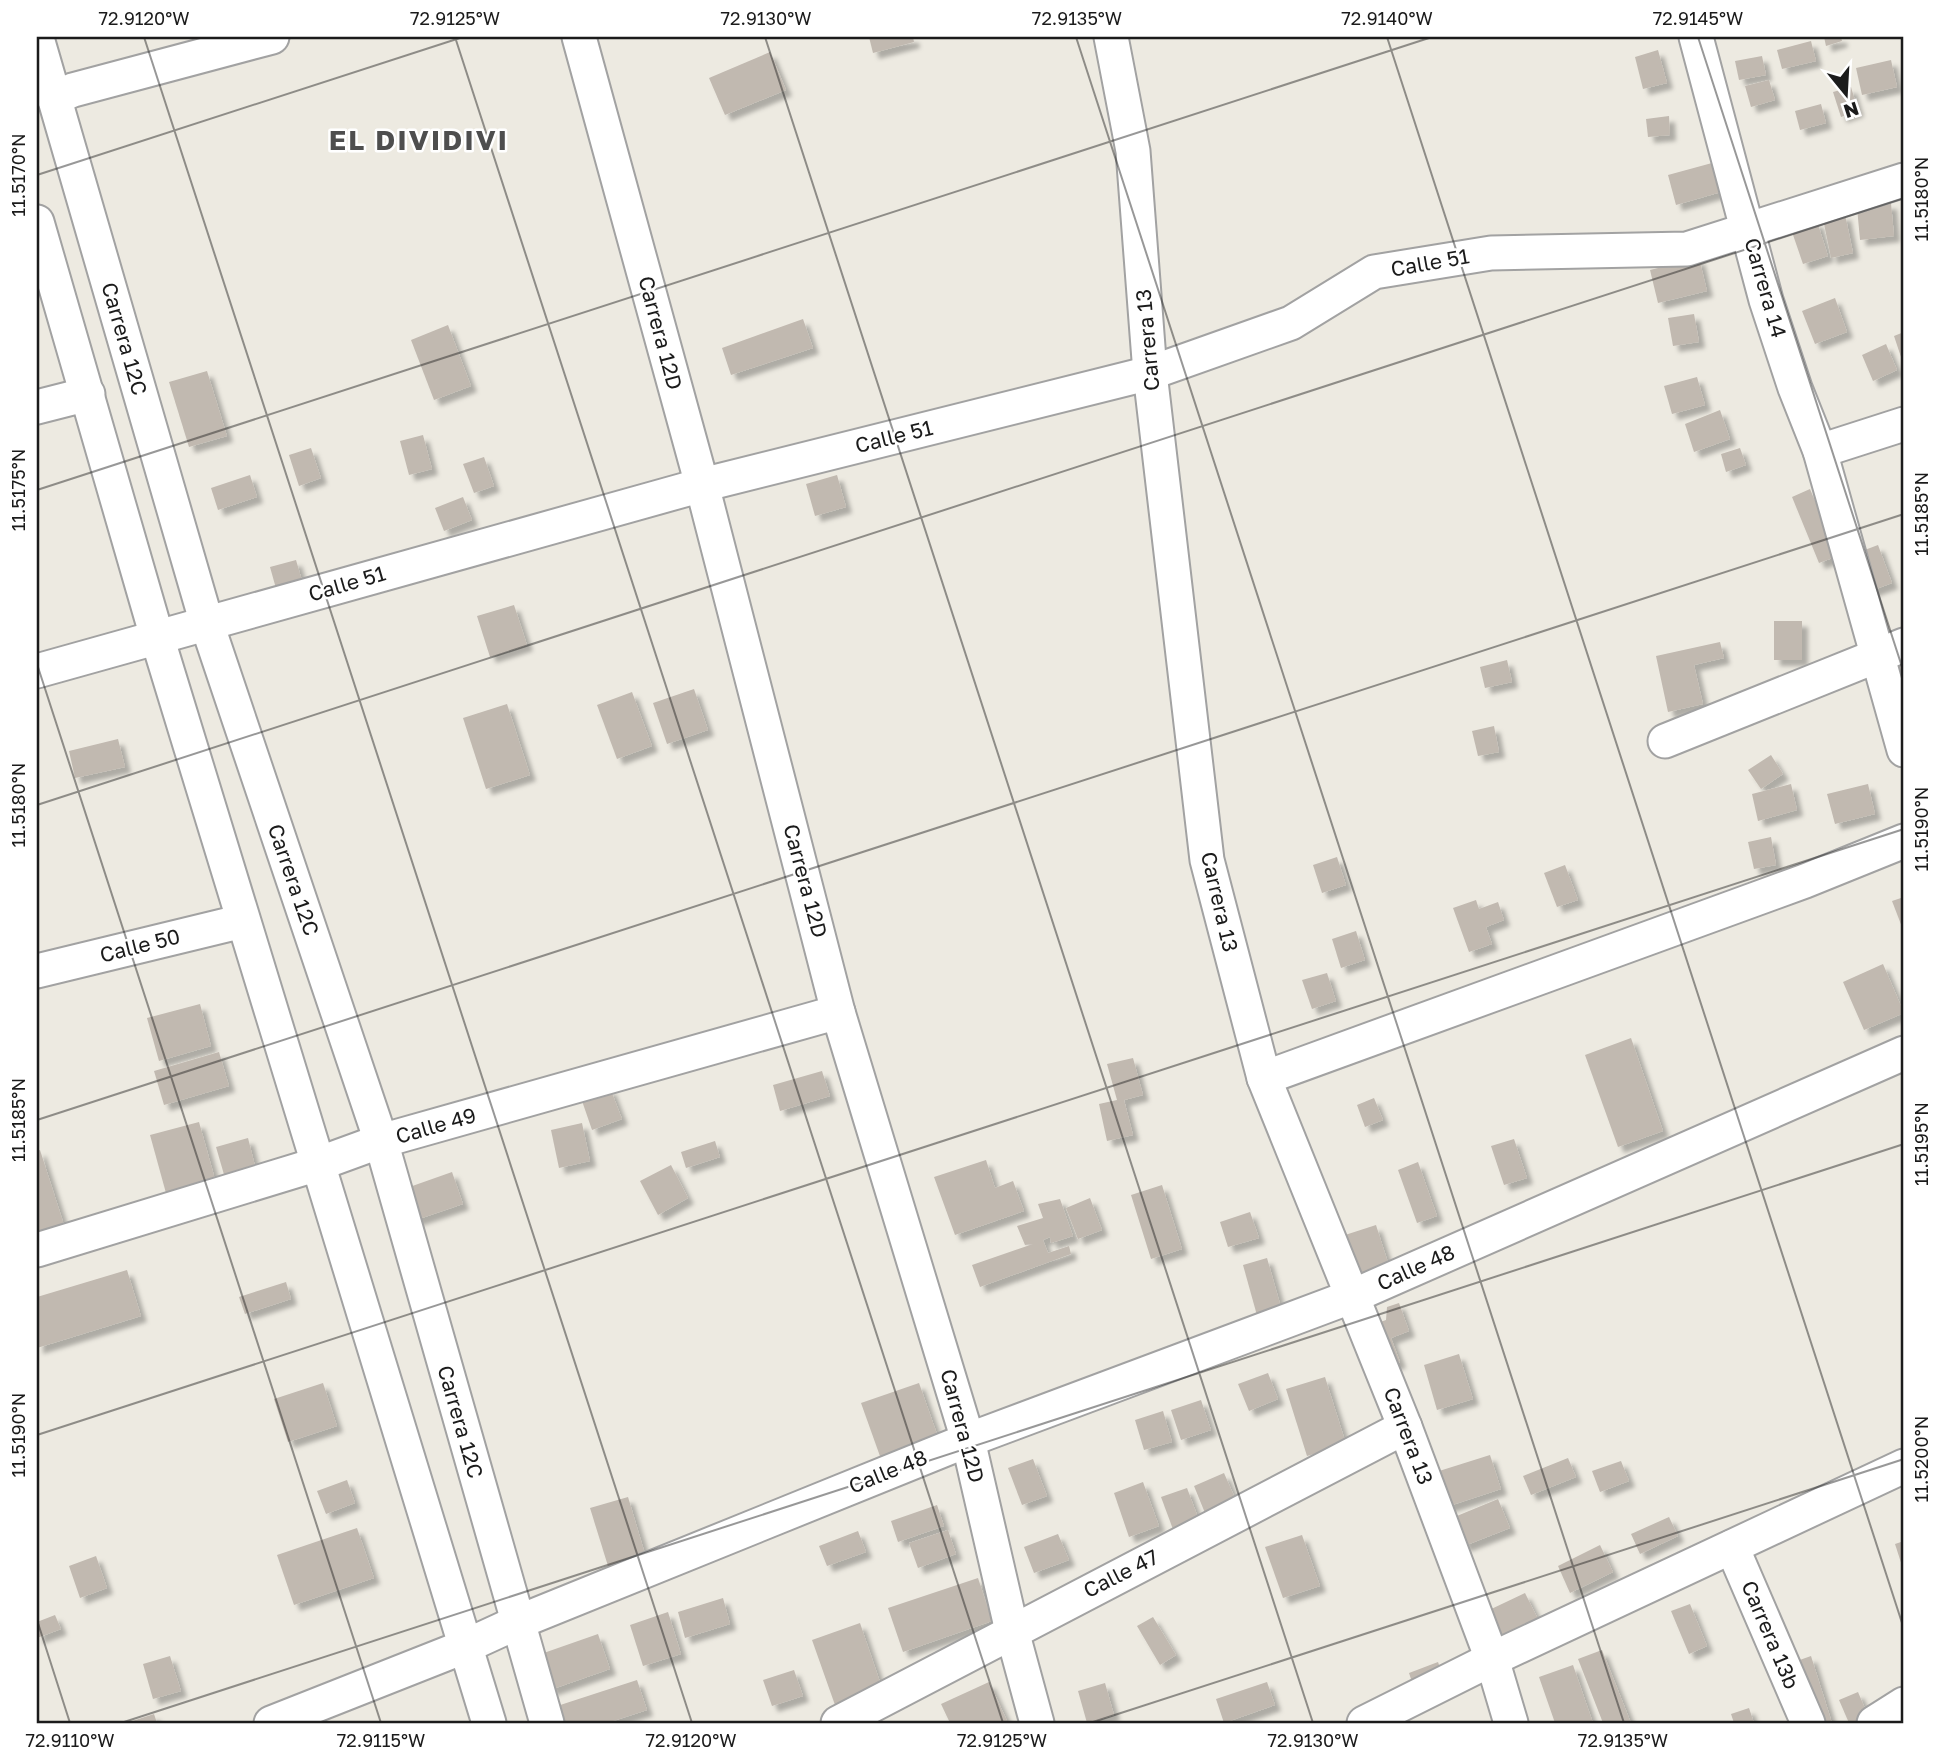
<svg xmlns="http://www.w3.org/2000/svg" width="1941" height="1760" viewBox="0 0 1941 1760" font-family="'Golos Text',sans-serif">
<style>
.building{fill:#c1b9b0;filter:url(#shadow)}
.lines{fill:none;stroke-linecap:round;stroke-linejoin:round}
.street-casing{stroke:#a2a2a2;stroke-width:37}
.street{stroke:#fff;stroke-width:33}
.ticks{fill:none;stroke:#1b1b1b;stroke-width:2;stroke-opacity:0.45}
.labels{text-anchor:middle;stroke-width:5;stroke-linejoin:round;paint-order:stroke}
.street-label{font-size:21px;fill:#1b1b1b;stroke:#fff}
.district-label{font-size:28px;font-weight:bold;letter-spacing:2px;fill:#4e4e4e;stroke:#fff}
.neatline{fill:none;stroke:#1b1b1b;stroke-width:2.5}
.ticks-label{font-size:18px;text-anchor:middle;fill:#1b1b1b}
</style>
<defs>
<filter id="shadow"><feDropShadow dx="6" dy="6" stdDeviation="2" flood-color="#0004"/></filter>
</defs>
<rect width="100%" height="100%" fill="#edeae1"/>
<g class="building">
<path d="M869,37H913L914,42L873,53Z"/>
<path d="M1824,37H1841L1842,41L1826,46Z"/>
<path d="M1811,41L1816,61L1782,69L1777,50Z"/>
<path d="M1658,50L1667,83L1643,89L1635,57Z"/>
<path d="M770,52L786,90L725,115L709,78Z"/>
<path d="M1762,56L1766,75L1739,80L1735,61Z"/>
<path d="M1891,60L1897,87L1862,95L1856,68Z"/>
<path d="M1769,80L1775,100L1751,107L1745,86Z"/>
<path d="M1851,87L1858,111L1841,117L1833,92Z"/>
<path d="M1821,104L1826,123L1800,130L1795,111Z"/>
<path d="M1669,116L1670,135L1648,137L1646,119Z"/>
<path d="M1712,163L1721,192L1676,205L1668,175Z"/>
<path d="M1891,203L1894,236L1860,240L1857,207Z"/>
<path d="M1845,214L1853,253L1831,258L1823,219Z"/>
<path d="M1817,221L1828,256L1803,264L1791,229Z"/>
<path d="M1699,258L1707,291L1658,303L1650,270Z"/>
<path d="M1835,298L1847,332L1815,344L1802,311Z"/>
<path d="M1694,314L1699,342L1673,346L1668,318Z"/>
<path d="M803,319L813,348L731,375L722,348Z"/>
<path d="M448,325L471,386L434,400L411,340Z"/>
<path d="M1904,332V366L1894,336Z"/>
<path d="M1886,344L1897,370L1873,381L1862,355Z"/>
<path d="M207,371L227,436L189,447L169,382Z"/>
<path d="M1697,377L1705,405L1672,414L1664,386Z"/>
<path d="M1720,410L1730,439L1694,452L1685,424Z"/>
<path d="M423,435L432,469L409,475L400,441Z"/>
<path d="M311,448L321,478L299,486L289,455Z"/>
<path d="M1740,448L1746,465L1726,472L1721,454Z"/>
<path d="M484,457L494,486L474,493L463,464Z"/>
<path d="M250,475L257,497L218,510L211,488Z"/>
<path d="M837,475L846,507L815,516L806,484Z"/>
<path d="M1810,489L1838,556L1819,563L1792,497Z"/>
<path d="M463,497L472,520L444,531L435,508Z"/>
<path d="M1878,545L1892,583L1868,592L1854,554Z"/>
<path d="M296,560L303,584L277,592L270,567Z"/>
<path d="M514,605L527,645L490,657L477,616Z"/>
<rect x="1774" y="621" width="28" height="39"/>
<path d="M1720,642L1724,658L1694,665L1703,704L1668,712L1656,656Z"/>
<path d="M1904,653V698L1894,656Z"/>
<path d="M1507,660L1512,682L1485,688L1480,667Z"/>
<path d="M694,689L708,730L667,744L653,703Z"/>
<path d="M632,692L652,746L617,759L597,705Z"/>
<path d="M507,704L530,775L486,789L463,718Z"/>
<path d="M1494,726L1499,752L1478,756L1472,731Z"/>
<path d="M118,739L125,767L75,778L69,751Z"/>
<path d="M1771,755L1783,774L1761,789L1748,770Z"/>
<path d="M1791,784L1797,810L1758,821L1752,794Z"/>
<path d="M1868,784L1875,814L1835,824L1827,794Z"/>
<path d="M1771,837L1776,865L1754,869L1748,842Z"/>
<path d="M1337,857L1346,885L1322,893L1313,865Z"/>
<path d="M1565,865L1578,900L1557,907L1544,873Z"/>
<path d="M1904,897V926L1902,927L1892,901Z"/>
<path d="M1476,900L1479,909L1498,902L1504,920L1486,927L1492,944L1469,952L1453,908Z"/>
<path d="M1356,931L1365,960L1341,968L1332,939Z"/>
<path d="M1883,964L1904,1013L1864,1030L1843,982Z"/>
<path d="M1327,973L1336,1001L1312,1009L1302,980Z"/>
<path d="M200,1004L211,1046L159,1061L147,1018Z"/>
<path d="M1631,1038L1663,1131L1618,1147L1585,1055Z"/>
<path d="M219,1052L229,1086L164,1105L154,1071Z"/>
<path d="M1133,1058L1143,1095L1124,1100L1133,1135L1107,1141L1099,1104L1117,1100L1107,1064Z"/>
<path d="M822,1071L830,1096L780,1111L773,1085Z"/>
<path d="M610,1088L622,1119L592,1130L581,1098Z"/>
<path d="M1374,1098L1383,1120L1365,1127L1357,1105Z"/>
<path d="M199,1122L218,1190L169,1204L150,1135Z"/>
<path d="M582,1123L590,1161L559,1168L551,1130Z"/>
<path d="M248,1138L256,1170L225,1178L216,1147Z"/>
<path d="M1514,1139L1527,1178L1504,1185L1491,1146Z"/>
<path d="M715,1141L720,1157L686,1168L681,1152Z"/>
<path d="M40,1150L65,1228L37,1236V1151Z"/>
<path d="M986,1160L995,1188L1013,1181L1024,1211L955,1235L934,1177Z"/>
<path d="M1418,1162L1437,1216L1417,1223L1398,1170Z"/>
<path d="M671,1165L688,1198L658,1215L640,1181Z"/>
<path d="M452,1172L463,1204L413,1221L401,1190Z"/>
<path d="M1162,1185L1182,1249L1151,1259L1131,1195Z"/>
<path d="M1090,1198L1102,1230L1078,1239L1066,1208Z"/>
<path d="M1060,1199L1073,1236L1051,1243L1050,1237L1043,1240L1048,1253L1069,1246L1071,1254L980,1287L972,1265L1033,1244L1025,1245L1017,1226L1043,1218L1038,1204Z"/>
<path d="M1250,1212L1259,1238L1228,1247L1220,1222Z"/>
<path d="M1376,1225L1390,1269L1356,1280L1342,1236Z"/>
<path d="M1267,1258L1282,1311L1258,1319L1243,1265Z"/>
<path d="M127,1270L141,1316L37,1348V1297Z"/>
<path d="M286,1282L291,1299L245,1314L239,1297Z"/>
<path d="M1399,1303L1409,1331L1391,1338L1400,1362L1385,1368L1369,1326L1386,1320L1387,1307Z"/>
<path d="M1459,1354L1473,1399L1437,1410L1424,1365Z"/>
<path d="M1268,1373L1278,1399L1249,1411L1238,1384Z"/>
<path d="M1325,1377L1346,1444L1307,1456L1286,1389Z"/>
<path d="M323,1383L337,1426L288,1442L274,1399Z"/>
<path d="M919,1383L938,1437L881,1459L861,1403Z"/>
<path d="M1201,1400L1211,1430L1181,1440L1171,1410Z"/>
<path d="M1163,1411L1172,1442L1144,1450L1135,1420Z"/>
<path d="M1490,1455L1501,1489L1446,1507L1436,1472Z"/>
<path d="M1568,1458L1576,1477L1531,1495L1523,1476Z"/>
<path d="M1033,1459L1047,1496L1022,1505L1008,1468Z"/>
<path d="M1621,1461L1629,1481L1600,1492L1592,1471Z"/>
<path d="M1224,1473L1238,1505L1207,1518L1194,1486Z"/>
<path d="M347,1480L355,1503L326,1514L317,1491Z"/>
<path d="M1143,1482L1159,1526L1129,1537L1114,1493Z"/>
<path d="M1187,1488L1200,1523L1174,1532L1161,1497Z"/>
<path d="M628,1497L645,1554L608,1566L590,1508Z"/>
<path d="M1498,1499L1510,1528L1464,1546L1452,1518Z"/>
<path d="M937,1505L944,1526L898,1542L891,1521Z"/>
<path d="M1669,1517L1678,1536L1640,1554L1631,1534Z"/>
<path d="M357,1528L374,1578L294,1605L277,1555Z"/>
<path d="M948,1530L956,1554L918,1568L909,1543Z"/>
<path d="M858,1531L866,1552L827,1566L819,1546Z"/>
<path d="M1058,1534L1069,1560L1034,1573L1024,1547Z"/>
<path d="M1302,1535L1320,1586L1283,1598L1265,1547Z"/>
<path d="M1904,1541V1572L1895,1544Z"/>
<path d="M1600,1545L1613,1572L1570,1593L1558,1566Z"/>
<path d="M96,1556L107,1588L80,1598L69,1566Z"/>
<path d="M978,1578L992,1621L903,1652L888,1608Z"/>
<path d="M1525,1593L1539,1621L1498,1640L1485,1612Z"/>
<path d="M723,1598L730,1624L685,1638L678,1612Z"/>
<path d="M1690,1604L1707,1646L1689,1654L1671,1611Z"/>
<path d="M668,1612L681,1654L643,1666L630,1625Z"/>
<path d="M55,1615L61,1629L37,1638V1622Z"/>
<path d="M1153,1617L1176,1655L1160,1665L1137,1626Z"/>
<path d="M860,1623L882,1688L835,1705L812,1640Z"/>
<path d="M598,1634L610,1669L550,1690L538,1655Z"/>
<path d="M1602,1650L1631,1723H1603L1578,1659Z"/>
<path d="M170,1656L181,1691L153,1699L143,1664Z"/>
<path d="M1811,1656L1832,1723H1814L1794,1662Z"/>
<path d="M1438,1662L1444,1679L1415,1691L1409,1673Z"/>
<path d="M1573,1665L1584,1697L1593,1723H1555L1539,1677Z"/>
<path d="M794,1670L803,1696L772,1706L763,1680Z"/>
<path d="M637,1680L647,1710L607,1723H556L551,1708Z"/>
<path d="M989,1682L1008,1723H950L941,1704Z"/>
<path d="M1267,1682L1275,1705L1224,1723L1216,1699Z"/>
<path d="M1105,1683L1114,1715L1087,1723L1078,1691Z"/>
<path d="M1858,1692L1871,1723H1849L1839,1700Z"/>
<path d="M1749,1708L1754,1723H1734L1731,1714Z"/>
<path d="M154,1714L157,1723H126Z"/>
</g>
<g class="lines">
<g class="street-casing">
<g id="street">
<path d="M579,37L702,485L838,1012L968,1440L1012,1631L1037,1723"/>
<path d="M1111,37L1133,151L1150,373L1207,860L1264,1078L1405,1427L1492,1659L1511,1723"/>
<path d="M1696,37L1766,300L1795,388L1820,451L1904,750"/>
<path d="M37,38L207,624L381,1141L547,1723"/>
<path d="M54,98L73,90L272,37"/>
<path d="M37,222L157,637L489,1723"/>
<path d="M37,407L88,394"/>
<path d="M1820,451L1904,424"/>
<path d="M37,671L702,485L1150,373L1291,323L1374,272L1491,253L1687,249L1904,180"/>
<path d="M1665,741L1904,645"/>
<path d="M37,971L243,921"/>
<path d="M1264,1078L1805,881L1904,841"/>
<path d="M37,1250L318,1164L381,1141L838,1012"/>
<path d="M1732,1547L1808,1723"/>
<path d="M271,1723L466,1646L516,1623L968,1440L1353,1296L1904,1053"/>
<path d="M838,1723L1405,1427"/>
<path d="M1364,1723L1492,1659L1904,1466"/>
<path d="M1874,1723L1904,1704"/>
</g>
</g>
<use href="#street" class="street"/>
</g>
<path class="ticks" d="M144,37L692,1723M455,37L1003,1723M765,37L1313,1723M1076,37L1624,1723M1387,37L1904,1629M1698,37L1904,673M37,175L463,37M37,490L1432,37M37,664L381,1723M37,805L1904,198M37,1120L1904,514M37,1435L1904,829M37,1620L70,1723M121,1723L1904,1144M1090,1723L1904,1459"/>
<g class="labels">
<g class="street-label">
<text transform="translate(1430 263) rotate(-10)" y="7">Calle 51</text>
<text transform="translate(1765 288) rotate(74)" y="7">Carrera 14</text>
<text transform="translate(660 333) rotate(75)" y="7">Carrera 12D</text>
<text transform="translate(124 339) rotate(74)" y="7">Carrera 12C</text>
<text transform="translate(1148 340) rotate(-95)" y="7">Carrera 13</text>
<text transform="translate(894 437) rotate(-14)" y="7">Calle 51</text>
<text transform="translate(347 584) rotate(-16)" y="7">Calle 51</text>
<text transform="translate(293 880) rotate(71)" y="7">Carrera 12C</text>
<text transform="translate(805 881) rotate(75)" y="7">Carrera 12D</text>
<text transform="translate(1219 902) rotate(77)" y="7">Carrera 13</text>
<text transform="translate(140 946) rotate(-14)" y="7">Calle 50</text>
<text transform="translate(436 1126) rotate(-16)" y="7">Calle 49</text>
<text transform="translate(1416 1268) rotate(-24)" y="7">Calle 48</text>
<text transform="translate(460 1422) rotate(74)" y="7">Carrera 12C</text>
<text transform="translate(962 1426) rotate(75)" y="7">Carrera 12D</text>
<text transform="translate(1408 1436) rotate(69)" y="7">Carrera 13</text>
<text transform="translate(888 1472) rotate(-22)" y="7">Calle 48</text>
<text transform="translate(1121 1574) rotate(-27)" y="7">Calle 47</text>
<text transform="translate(1770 1635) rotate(67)" y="7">Carrera 13b</text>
</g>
<g class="district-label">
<text x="419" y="150">EL DIVIDIVI</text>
</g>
</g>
<rect width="1941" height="1760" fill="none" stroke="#ffffff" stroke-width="77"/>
<g transform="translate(1846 94) rotate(162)" stroke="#ffffff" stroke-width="5" paint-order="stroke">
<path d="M0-5L12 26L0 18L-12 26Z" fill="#1b1b1b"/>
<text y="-10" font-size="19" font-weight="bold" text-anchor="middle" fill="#1b1b1b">N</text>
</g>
<rect x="38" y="38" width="1864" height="1684" class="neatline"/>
<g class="ticks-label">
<text x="144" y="25">72.9120°W</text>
<text x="455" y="25">72.9125°W</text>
<text x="766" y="25">72.9130°W</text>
<text x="1077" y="25">72.9135°W</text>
<text x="1387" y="25">72.9140°W</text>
<text x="1698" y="25">72.9145°W</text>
<text transform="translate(19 175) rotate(-90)" y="6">11.5170°N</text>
<text transform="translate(1922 199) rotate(-90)" y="6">11.5180°N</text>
<text transform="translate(19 490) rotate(-90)" y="6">11.5175°N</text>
<text transform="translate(1922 514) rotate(-90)" y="6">11.5185°N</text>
<text transform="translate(19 805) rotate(-90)" y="6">11.5180°N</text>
<text transform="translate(1922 829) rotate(-90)" y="6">11.5190°N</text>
<text transform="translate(19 1120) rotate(-90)" y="6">11.5185°N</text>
<text transform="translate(1922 1144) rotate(-90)" y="6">11.5195°N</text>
<text transform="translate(19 1435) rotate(-90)" y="6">11.5190°N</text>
<text transform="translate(1922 1459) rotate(-90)" y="6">11.5200°N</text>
<text x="70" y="1747">72.9110°W</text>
<text x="381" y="1747">72.9115°W</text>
<text x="691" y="1747">72.9120°W</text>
<text x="1002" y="1747">72.9125°W</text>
<text x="1313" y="1747">72.9130°W</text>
<text x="1623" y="1747">72.9135°W</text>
</g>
</svg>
